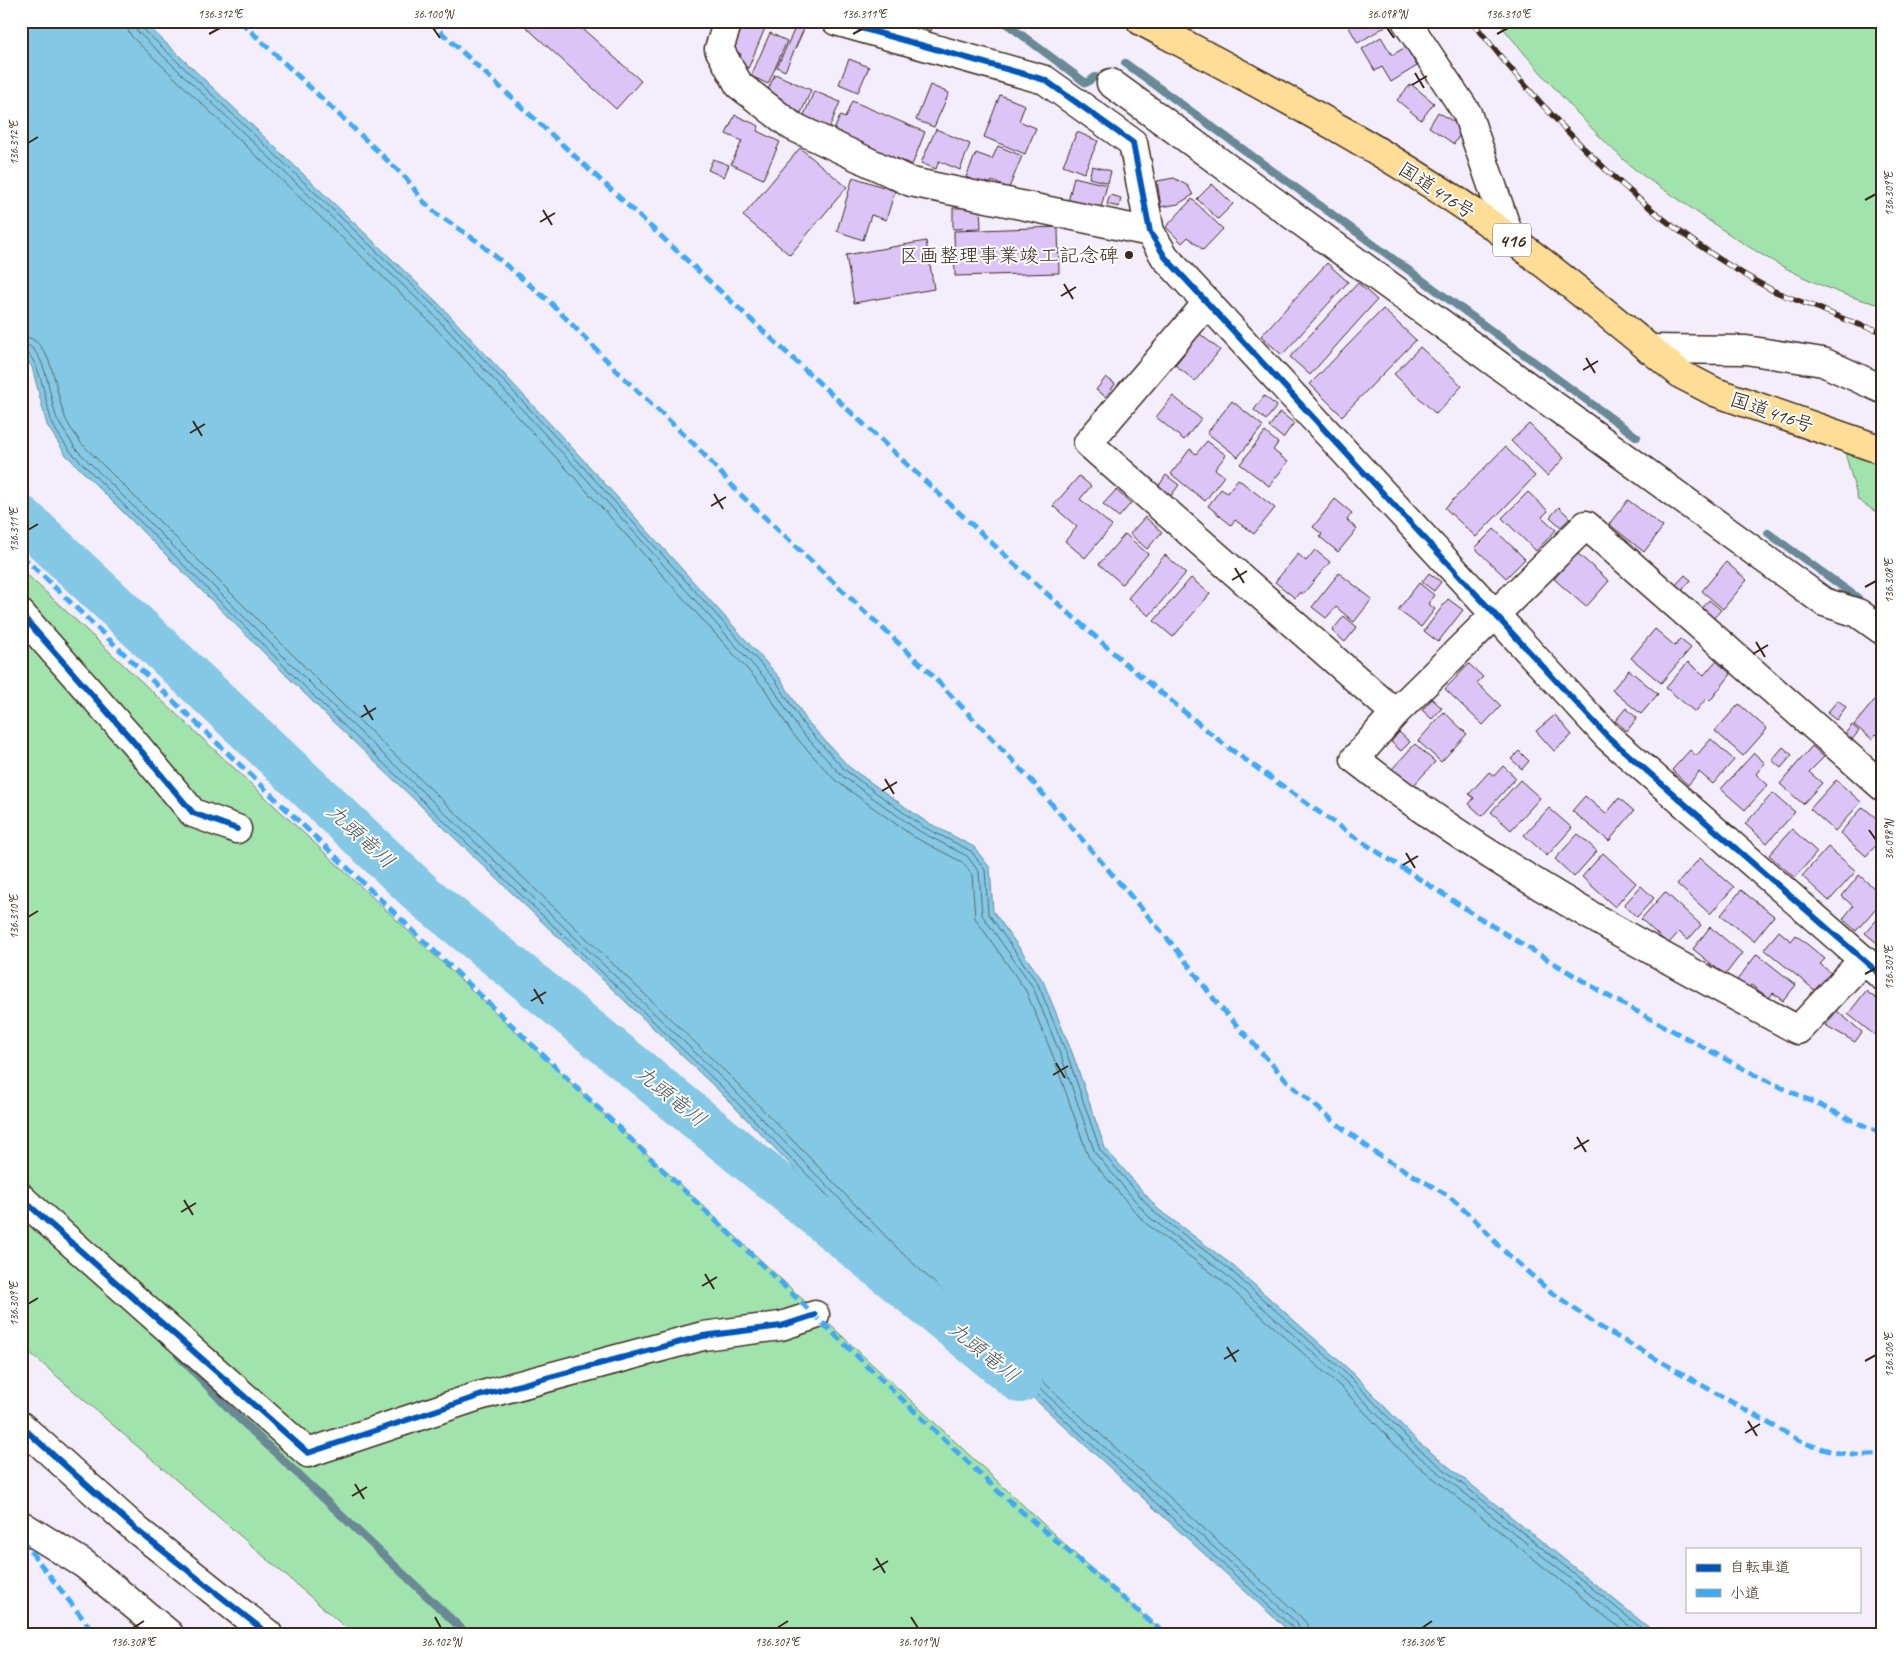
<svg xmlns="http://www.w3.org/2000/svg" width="1903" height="1655" viewBox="0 0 1903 1655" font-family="Caveat,'Klee One',sans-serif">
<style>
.green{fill:#a1e3ad;stroke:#6e8666}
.water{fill:#84c8e5;stroke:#678995}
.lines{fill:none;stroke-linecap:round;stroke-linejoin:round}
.shore{stroke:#58696e;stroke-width:1}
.stream{stroke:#678995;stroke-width:8}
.river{stroke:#84c8e5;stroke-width:44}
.building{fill:#dac5f6;stroke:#3b2a1e}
.minor-casing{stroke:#3b2a1e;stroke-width:31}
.highway-casing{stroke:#3b2a1e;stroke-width:31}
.minor{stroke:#fff;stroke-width:28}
.highway{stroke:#fedd96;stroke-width:28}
.rail-casing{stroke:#3b2a1e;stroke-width:5.5}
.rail{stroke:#fff;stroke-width:4;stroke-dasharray:11;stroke-linecap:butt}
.quiet{stroke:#3fa9f5;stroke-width:5;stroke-dasharray:10 5;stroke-linecap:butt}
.cycleway-casing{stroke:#fff;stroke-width:9}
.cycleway{stroke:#0057b8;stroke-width:6}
.ticks{fill:none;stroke:#3b2a1e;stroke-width:2}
.poi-dot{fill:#3b2a1e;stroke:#fff;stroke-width:2}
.labels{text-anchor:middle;stroke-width:4;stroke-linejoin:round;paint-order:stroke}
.shield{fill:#fff;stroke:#766a62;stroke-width:1}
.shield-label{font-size:19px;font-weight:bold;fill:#3b2a1e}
.street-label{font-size:20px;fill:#3b2a1e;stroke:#fff}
.poi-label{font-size:20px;fill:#3b2a1e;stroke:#fff;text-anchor:end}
.water-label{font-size:21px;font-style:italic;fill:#51595a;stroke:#fff}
.neatline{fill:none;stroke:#3b2a1e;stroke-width:2}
.ticks-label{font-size:12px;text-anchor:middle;fill:#3b2a1e}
</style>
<rect width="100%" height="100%" fill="#f4eefc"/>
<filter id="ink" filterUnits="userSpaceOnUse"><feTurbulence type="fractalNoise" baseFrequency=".02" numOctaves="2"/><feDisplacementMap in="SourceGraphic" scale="10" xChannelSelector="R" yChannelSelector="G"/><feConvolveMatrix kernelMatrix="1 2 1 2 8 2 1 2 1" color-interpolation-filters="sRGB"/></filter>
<g filter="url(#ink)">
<g class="green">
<path d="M1497,21H1882V305C1807,289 1739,242 1678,199C1661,187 1641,176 1625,161C1579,118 1538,70 1497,21Z"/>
<path d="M1856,445L1882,457V516L1858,500L1846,456Z"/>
<path d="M21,569L1116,1592L1165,1634H353L21,1345Z"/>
</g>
<path class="water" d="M21,21H143L440,305L589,466L780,678L807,721L849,767L925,821L974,847L990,868L993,911L1043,981L1073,1055L1105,1148L1158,1209L1232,1265L1354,1374L1418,1442L1657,1634H1292L891,1268L719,1091L327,716L66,455L47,425L32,367L21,352Z"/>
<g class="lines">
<g class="shore">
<path d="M126,21L127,29L132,37L426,318L575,478L765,689L792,733L835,780L914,837L962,862L972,875L975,918L1026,991L1055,1061L1088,1156L1144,1222L1221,1280L1341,1387L1406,1456L1627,1634"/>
<path d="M133,21L137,31L432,313L581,473L771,685L798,728L841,775L919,831L967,856L979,872L982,915L1033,987L1062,1059L1095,1153L1149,1217L1225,1274L1346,1382L1411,1450L1639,1634"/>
<path d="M139,21L141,27L436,308L585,469L776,681L803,724L845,770L922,826L971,851L985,870L988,913L1038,984L1068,1057L1100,1150L1154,1212L1229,1269L1350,1377L1415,1446L1649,1634"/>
<path d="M21,336C54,337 55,394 65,417C68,426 76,435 81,443L341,703L732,1078L904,1255L1302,1618L1308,1625L1309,1634"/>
<path d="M21,343C48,345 49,403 58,421C63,430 70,439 75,448L335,708L727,1083L899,1260L1297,1623L1301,1634"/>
<path d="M21,350C40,352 46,407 52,422C56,432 64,443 71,452L331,713L723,1088L895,1265L1293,1628L1295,1634"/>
</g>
<g class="stream">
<path d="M1003,21L1086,83L1095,77"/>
<path d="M1125,63L1637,437"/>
<path d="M1768,533L1858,598"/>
<path d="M21,1178L33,1195"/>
<path d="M178,1355L231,1411L467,1634"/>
</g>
<path class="river" d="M21,517L424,896L1020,1381"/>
</g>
<g class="building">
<path d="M531,21H574L641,81L616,109L526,27Z"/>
<path d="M744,21H768L747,71L742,69L738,63L741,54L733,50Z"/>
<path d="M917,21H934L931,31L916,26Z"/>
<path d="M1390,21L1391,23L1358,43L1346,22Z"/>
<path d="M796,26L804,29L785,71L777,67Z"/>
<path d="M770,33L787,41L768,84L751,76Z"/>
<path d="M1381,37L1392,55L1406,47L1417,66L1391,82L1382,67L1375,71L1362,49Z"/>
<path d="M849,59L869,67L858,92L839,84Z"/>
<path d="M775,74L811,90L801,113L779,104L781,98L767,92Z"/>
<path d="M1411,84L1434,103L1421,120L1397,100Z"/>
<path d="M930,85L949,93L934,127L916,120Z"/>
<path d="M814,91L840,102L828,131L802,120Z"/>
<path d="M1000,95L1025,105L1019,121L1036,128L1025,154L984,137Z"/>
<path d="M852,101L925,132L912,165L897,158L895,162L832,135L840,116L845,118Z"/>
<path d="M1438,112L1464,128L1454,144L1429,127Z"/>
<path d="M735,115L759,126L757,131L780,142L763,179L731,164L742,141L726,134Z"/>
<path d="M936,129L970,144L960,170L939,161L936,169L921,163Z"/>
<path d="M1077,132L1098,141L1084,173L1063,165Z"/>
<path d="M998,146L1022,156L1009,188L992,181L989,187L966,177L976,153L992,159Z"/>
<path d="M800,148L847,187L790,255L743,216Z"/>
<path d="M713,159L729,165L724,177L708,170Z"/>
<path d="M1092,166L1111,171L1108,183L1089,178Z"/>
<path d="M853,177L895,191L886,220L871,215L863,240L837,231Z"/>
<path d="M1074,177L1107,185L1100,211L1068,202Z"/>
<path d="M1174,178L1188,186L1193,195L1178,204L1161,207L1157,181Z"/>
<path d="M1212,184L1233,204L1218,219L1197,199Z"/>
<path d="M1110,195L1121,198L1119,207L1107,204Z"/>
<path d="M1192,199L1223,229L1203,250L1188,237L1182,243L1166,227Z"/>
<path d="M980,207L981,228L953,229V208Z"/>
<path d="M1058,227L1059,273L955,276L954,231Z"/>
<path d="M926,241L934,289L854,303L846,255Z"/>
<path d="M1327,263L1348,282L1282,355L1261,336Z"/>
<path d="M1358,283L1377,300L1310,375L1290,357Z"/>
<path d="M1383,309L1416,340L1342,416L1310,384Z"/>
<path d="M1200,334L1220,350L1195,381L1175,365Z"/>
<path d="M1420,347L1462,386L1436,414L1394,374Z"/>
<path d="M1106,377L1115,384L1106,397L1096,390Z"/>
<path d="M1173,396L1201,419L1184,440L1156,417Z"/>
<path d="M1264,396L1277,406L1266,420L1254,410Z"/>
<path d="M1232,401L1263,426L1238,457L1207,433Z"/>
<path d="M1280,412L1294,423L1283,438L1269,427Z"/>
<path d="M1529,424L1564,458L1547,476L1511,441Z"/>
<path d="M1265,432L1278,443L1273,450L1288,462L1269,486L1240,464Z"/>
<path d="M1207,441L1226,455L1215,469L1224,476L1205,501L1171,474L1190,449L1196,454Z"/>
<path d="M1505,447L1535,476L1476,537L1445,508Z"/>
<path d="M1166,475L1179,485L1170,497L1158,487Z"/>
<path d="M1079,476L1091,486L1080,499L1112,526L1085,558L1065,541L1077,527L1053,506Z"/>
<path d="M1238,479L1275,508L1254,534L1235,520L1231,525L1208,506L1221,489L1227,493Z"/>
<path d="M1116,490L1131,503L1119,517L1103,504Z"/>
<path d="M1528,492L1548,511L1542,517L1556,530L1536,551L1502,518Z"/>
<path d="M1335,499L1352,513L1347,520L1357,529L1338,552L1320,537L1322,534L1313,527Z"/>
<path d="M1628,500L1663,527L1644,552L1609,524Z"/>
<path d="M1559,507L1570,518L1561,527L1550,517Z"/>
<path d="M1145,517L1162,532L1147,549L1130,534Z"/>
<path d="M1494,529L1525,559L1506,578L1475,548Z"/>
<path d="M1125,534L1148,554L1122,584L1099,564Z"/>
<path d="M1315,550L1330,562L1303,594L1300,592L1295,598L1275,582L1298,554L1306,561Z"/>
<path d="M1577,553L1609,581L1586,607L1554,579Z"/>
<path d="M1165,555L1186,573L1149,616L1128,598Z"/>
<path d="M1726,562L1747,580L1723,609L1702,591Z"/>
<path d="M1339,573L1372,599L1354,622L1336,607L1326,618L1312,607Z"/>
<path d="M1429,573L1441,582L1434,591L1422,582Z"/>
<path d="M1685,575L1691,580L1680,593L1674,587Z"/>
<path d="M1191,578L1210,594L1173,637L1154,621Z"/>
<path d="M1419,583L1434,595L1428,604L1435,609L1421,627L1398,610Z"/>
<path d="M1448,599L1463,610L1438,642L1424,631Z"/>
<path d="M1709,600L1721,610L1712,620L1700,611Z"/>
<path d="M1344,616L1357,627L1345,642L1332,631Z"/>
<path d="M1655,629L1675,646L1680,639L1691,648L1661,683L1631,658Z"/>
<path d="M1716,661L1731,674L1710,701L1707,698L1695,712L1666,688L1688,662L1704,675Z"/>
<path d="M1469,664L1483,677L1477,683L1501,706L1483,725L1445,689Z"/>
<path d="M1629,670L1658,694L1641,714L1612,690Z"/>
<path d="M1882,691V739L1876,734L1872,739L1854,725Z"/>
<path d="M1432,699L1442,708L1432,719L1422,710Z"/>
<path d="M1838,700L1846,707L1836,720L1827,713Z"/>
<path d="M1739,704L1767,729L1743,756L1715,731Z"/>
<path d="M1626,708L1637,718L1627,731L1615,721Z"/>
<path d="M1444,712L1467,734L1441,762L1418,741Z"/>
<path d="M1555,715L1572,735L1554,751L1536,731Z"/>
<path d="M1852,725L1859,731L1850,742L1843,736Z"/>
<path d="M1399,732L1410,742L1401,751L1391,742Z"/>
<path d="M1711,739L1734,760L1713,784L1699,772L1688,785L1672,770L1690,750L1696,756Z"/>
<path d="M1415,744L1435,762L1412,787L1392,769Z"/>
<path d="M1812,746L1824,757L1809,772L1822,783L1803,804L1780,784Z"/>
<path d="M1783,747L1792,755L1781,768L1772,760Z"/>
<path d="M1519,751L1529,761L1522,769L1511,759Z"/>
<path d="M1754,753L1765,763L1756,774L1768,785L1745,810L1721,789Z"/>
<path d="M1503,766L1516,778L1482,816L1469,804L1474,798L1469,794L1489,772L1494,776Z"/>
<path d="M1520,780L1540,798L1511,830L1491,812Z"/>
<path d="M1836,780L1861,802L1835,831L1810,809Z"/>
<path d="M1773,793L1795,812L1767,843L1745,824Z"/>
<path d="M1585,796L1606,814L1619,798L1634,811L1609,841L1572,811Z"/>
<path d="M1863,807L1882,823V839L1866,856L1840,833Z"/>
<path d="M1549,808L1572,828L1547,856L1524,835Z"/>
<path d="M1792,829L1817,852L1795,878L1769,855Z"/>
<path d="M1578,834L1597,851L1574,877L1555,859Z"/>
<path d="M1828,847L1856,871L1829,901L1802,876Z"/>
<path d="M1603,853L1636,883L1615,907L1582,877Z"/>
<path d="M1700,858L1734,887L1710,914L1677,884Z"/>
<path d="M1882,860V872L1876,867Z"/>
<path d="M1859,875L1882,895V901L1856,931L1843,919L1853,906L1842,896Z"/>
<path d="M1641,886L1654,898L1637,917L1624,905Z"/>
<path d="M1741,890L1774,916L1754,941L1721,915Z"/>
<path d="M1665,892L1701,925L1688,940L1679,932L1668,944L1641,919Z"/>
<path d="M1882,914V947L1865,933Z"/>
<path d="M1710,927L1742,953L1725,975L1693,949Z"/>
<path d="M1779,931L1791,941L1796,935L1825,959L1820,964L1831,973L1817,992L1764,949Z"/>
<path d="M1757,954L1796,985L1783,1001L1773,993L1769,998L1751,985L1748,989L1737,980Z"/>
<path d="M1866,991L1882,1003V1031L1877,1037L1848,1014Z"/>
<path d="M1837,1011L1862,1032L1855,1042L1825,1025Z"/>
</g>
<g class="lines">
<g class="minor-casing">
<g id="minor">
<path d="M728,21L719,49L739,85L792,126L911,182L1150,232"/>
<path d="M836,21L1045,80L1133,143L1150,232L1165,257L1608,737L1882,976"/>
<path d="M1406,21L1467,113L1510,238"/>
<path d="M1111,83L1824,602L1858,613L1882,630"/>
<path d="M1208,302L1088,443L1395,713"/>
<path d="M1649,349L1746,350L1823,362L1882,389"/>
<path d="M21,614L132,740L193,813L237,829"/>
<path d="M1863,960L1798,1030C1646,948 1491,866 1355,759L1395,713L1586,525L1882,786"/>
<path d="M21,1198L308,1453L479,1396L703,1336L781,1326L815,1315"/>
<path d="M21,1426L138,1531L268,1634"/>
<path d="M21,1525L84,1564L169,1634"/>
</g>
</g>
<g class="highway-casing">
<path id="highway" d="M1141,21C1267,88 1395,154 1510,238C1569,281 1625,329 1682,375L1715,392L1882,450"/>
</g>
<use href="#minor" class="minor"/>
<use href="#highway" class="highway"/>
<g class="rail-casing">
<path id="rail" d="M1472,21C1556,128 1651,226 1772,290C1786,297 1803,302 1818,308C1839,317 1859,326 1882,331"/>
</g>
<use href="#rail" class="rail"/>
<g class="quiet">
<path d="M240,21L406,178L423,201L437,214L477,241L549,301L629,383L697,447L740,494L927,670L1031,780L1178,951L1220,1007L1291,1085L1332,1120L1377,1154L1449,1196L1478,1223L1503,1250L1547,1289L1600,1327L1800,1441C1828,1452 1852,1458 1882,1454"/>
<path d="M429,21L1035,583L1126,664L1226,746L1350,834L1489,924L1610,997L1755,1075L1882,1134"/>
<path d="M21,555L1000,1493L1165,1634"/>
<path d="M21,1539L95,1634"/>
</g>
<g class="cycleway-casing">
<g id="cycleway">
<path d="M836,21L1045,80L1133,143L1150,232L1165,257L1608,737L1882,976"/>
<path d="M21,614L132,740L193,813L237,829"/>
<path d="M21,1198L308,1453L479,1396L703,1336L781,1326L815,1315"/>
<path d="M21,1426L138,1531L268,1634"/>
</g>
</g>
<use href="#cycleway" class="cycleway"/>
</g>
</g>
<path class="ticks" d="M433,28L440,38M1387,28L1394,38M209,34L220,28M853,34L864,28M1497,34L1508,28M1415,73L1424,88M1412,85L1427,76M28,143L38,137M1865,200L1876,194M543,210L552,225M540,222L555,213M1064,284L1073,299M1061,296L1076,287M1586,358L1595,373M1583,370L1598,361M193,421L202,436M190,433L205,424M714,494L723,509M711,506L726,497M28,530L38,524M1235,568L1244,583M1232,580L1247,571M1865,587L1876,581M1756,642L1765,657M1753,654L1768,645M364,705L373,720M361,717L376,708M885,779L894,794M882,791L897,782M1869,830L1876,840M1406,853L1415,868M1403,865L1418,856M28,917L38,911M1865,974L1876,968M534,989L543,1004M531,1001L546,992M1056,1063L1065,1078M1053,1075L1068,1066M1577,1137L1586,1152M1574,1149L1589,1140M184,1200L193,1215M181,1212L196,1203M705,1274L714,1289M702,1286L717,1277M28,1304L38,1298M1227,1347L1236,1362M1224,1359L1239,1350M1865,1361L1876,1355M1748,1421L1757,1436M1745,1433L1760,1424M355,1484L364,1499M352,1496L367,1487M876,1558L885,1573M873,1570L888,1561M435,1617L441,1628M911,1617L918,1628M133,1628L144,1621M777,1628L788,1621M1422,1628L1432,1621"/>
<circle class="poi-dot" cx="1129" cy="255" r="5"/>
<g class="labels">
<rect class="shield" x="1493" y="223.5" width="38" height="33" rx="4"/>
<g class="shield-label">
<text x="1512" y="247">416</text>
</g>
<g class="street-label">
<text transform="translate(1437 190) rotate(33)" y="7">国道416号</text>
<text transform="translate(1772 412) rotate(19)" y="7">国道416号</text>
</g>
<g class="poi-label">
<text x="1119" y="262">区画整理事業竣工記念碑</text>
</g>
<g class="water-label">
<text transform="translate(361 836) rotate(43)" y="7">九頭竜川</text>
<text transform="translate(671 1096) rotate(39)" y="7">九頭竜川</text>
<text transform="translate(984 1352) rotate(39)" y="7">九頭竜川</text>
</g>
</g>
<rect width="1903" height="1655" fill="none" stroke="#fff" stroke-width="55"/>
<rect x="1686" y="1548" width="175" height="65" fill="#ffffff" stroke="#b1aaa5"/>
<rect x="1696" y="1564" width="25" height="8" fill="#0057b8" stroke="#b1aaa5"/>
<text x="1730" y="1572" font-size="15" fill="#3b2a1e">自転車道</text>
<rect x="1696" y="1589" width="25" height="8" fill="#3fa9f5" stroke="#b1aaa5"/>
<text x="1730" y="1598" font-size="15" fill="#3b2a1e">小道</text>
<rect x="28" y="28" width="1848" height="1600" class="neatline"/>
<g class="ticks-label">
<text x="220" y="18">136.312°E</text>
<text x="433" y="18">36.100°N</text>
<text x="864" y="18">136.311°E</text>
<text x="1387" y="18">36.098°N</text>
<text x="1508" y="18">136.310°E</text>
<text transform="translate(14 143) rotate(-90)" y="4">136.312°E</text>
<text transform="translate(1889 194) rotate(-90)" y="4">136.309°E</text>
<text transform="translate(14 530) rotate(-90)" y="4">136.311°E</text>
<text transform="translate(1889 581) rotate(-90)" y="4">136.308°E</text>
<text transform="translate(1889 840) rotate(-90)" y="4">36.098°N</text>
<text transform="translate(14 917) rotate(-90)" y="4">136.310°E</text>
<text transform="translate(1889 968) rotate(-90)" y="4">136.307°E</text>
<text transform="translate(14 1304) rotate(-90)" y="4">136.309°E</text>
<text transform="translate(1889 1355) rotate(-90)" y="4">136.306°E</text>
<text x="133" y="1646">136.308°E</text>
<text x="441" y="1646">36.102°N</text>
<text x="777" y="1646">136.307°E</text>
<text x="918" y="1646">36.101°N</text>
<text x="1422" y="1646">136.306°E</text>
</g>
</svg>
